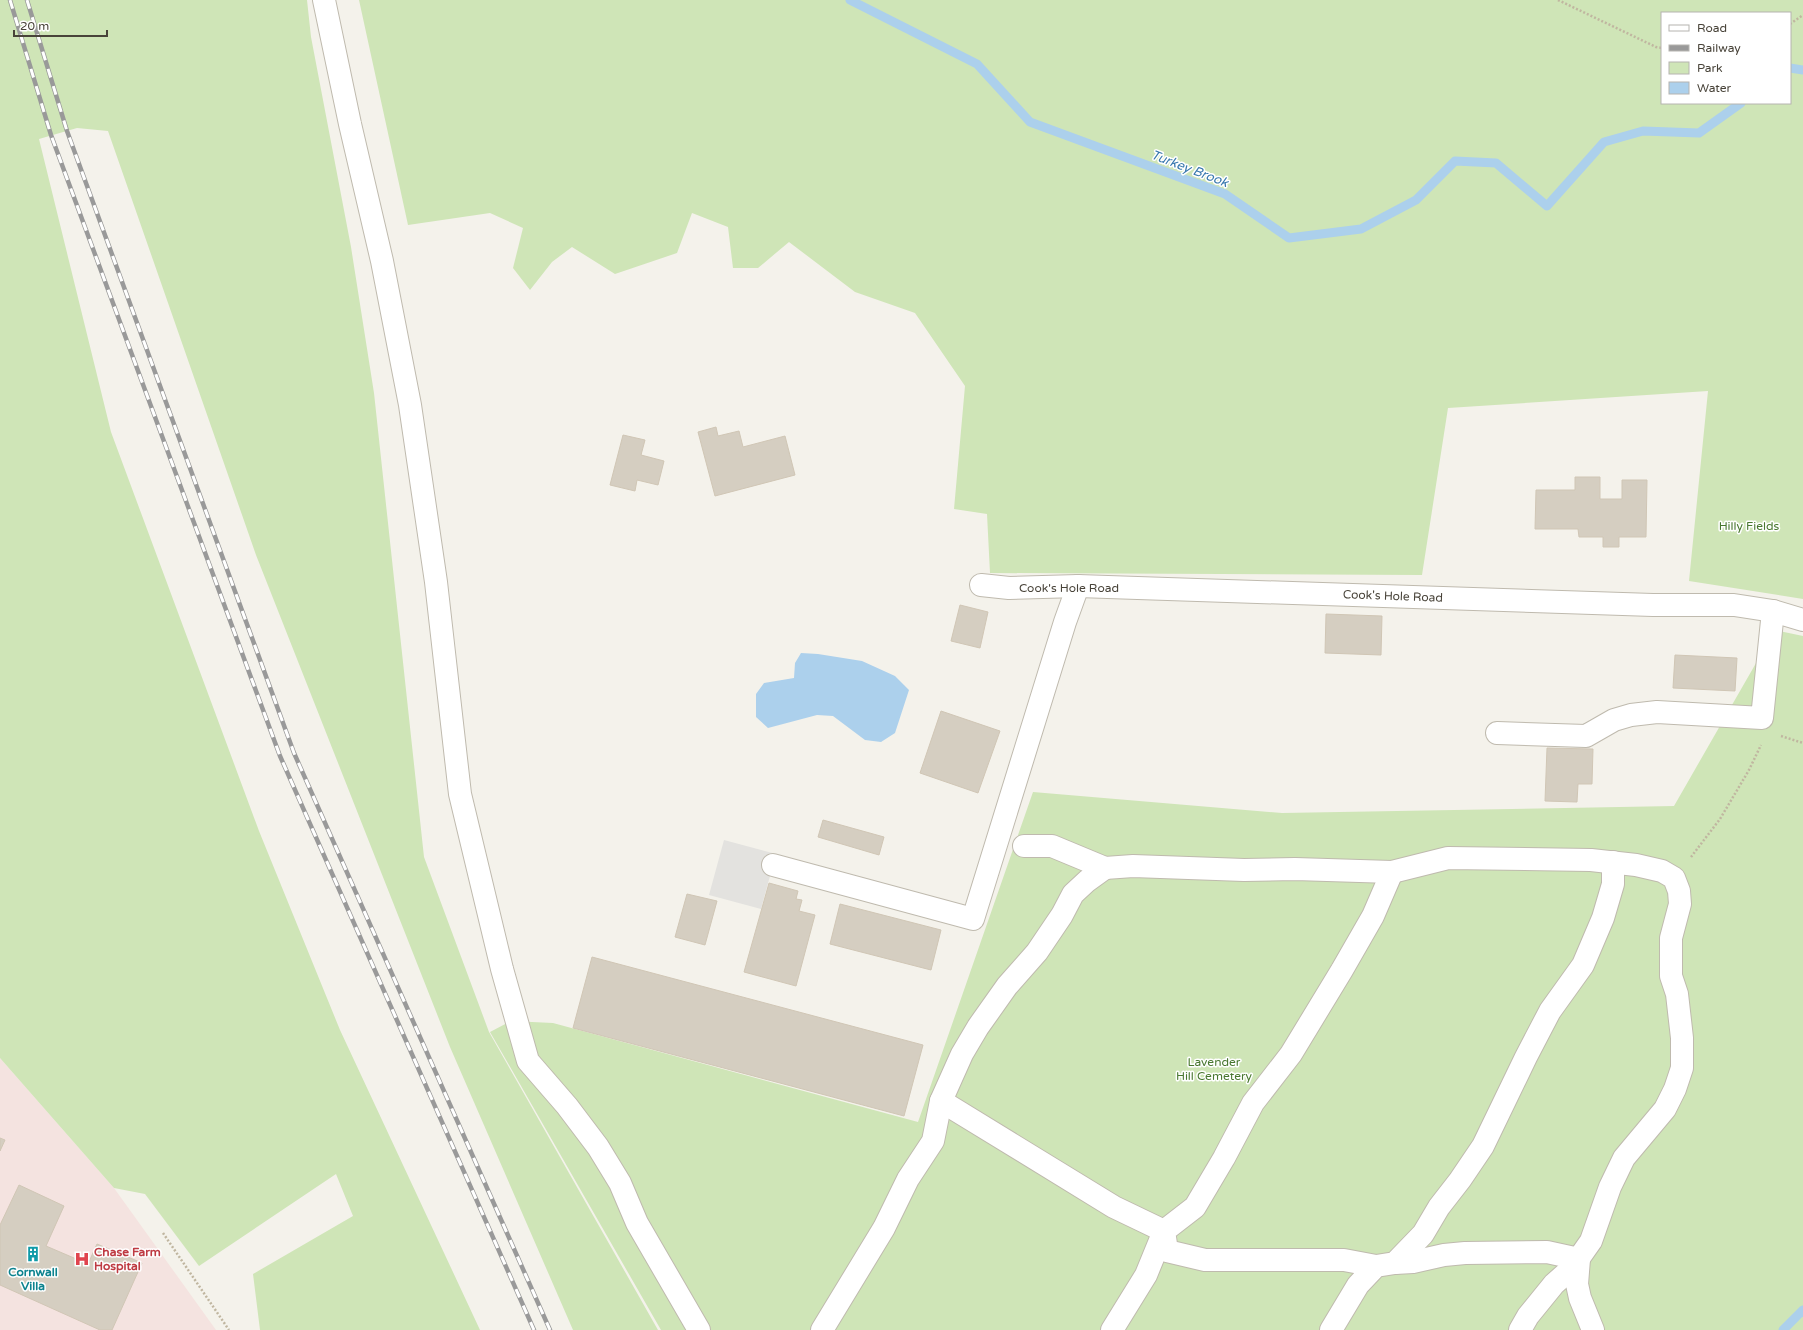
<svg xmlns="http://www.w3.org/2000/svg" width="1803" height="1330" viewBox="0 0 1803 1330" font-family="'Varela Round',sans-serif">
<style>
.medical{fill:#f4e3e0}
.green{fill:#cfe5b7;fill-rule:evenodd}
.parking{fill:#e3e2df}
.water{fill:#acd0ec}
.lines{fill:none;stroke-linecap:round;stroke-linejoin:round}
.stream{stroke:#acd0ec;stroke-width:9}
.building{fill:#d5cec1;stroke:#d0c6b5}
.minor-casing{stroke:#bfbaae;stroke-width:24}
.path{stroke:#c0b6a0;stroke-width:2.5;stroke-dasharray:2 2;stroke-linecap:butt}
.minor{stroke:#fff;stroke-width:22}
.rail-casing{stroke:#999;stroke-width:4.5}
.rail{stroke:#fff;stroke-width:3;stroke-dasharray:9;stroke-linecap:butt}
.labels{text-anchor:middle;stroke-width:3;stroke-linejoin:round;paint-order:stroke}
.park-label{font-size:12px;fill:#48772f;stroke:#fff}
.street-label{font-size:12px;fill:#484339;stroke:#fff}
.health-label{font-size:12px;font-weight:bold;fill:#be3a42;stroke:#fff;text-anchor:start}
.culture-label{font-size:12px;font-weight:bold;fill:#0d838f;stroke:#fff}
.water-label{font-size:13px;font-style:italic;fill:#3878ae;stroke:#fff}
</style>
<rect width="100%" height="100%" fill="#f4f2eb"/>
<path class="medical" d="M0,1058L114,1188L216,1330H0Z"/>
<g class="green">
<path d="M0,0H307L311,37L351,247L374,393L424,857L489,1032L658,1330H573L450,1047L256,555L108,131L77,128L39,139L111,432L259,831L340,1030L480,1330H260L253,1274L353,1216L336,1174L199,1266L145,1194L114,1188L0,1058Z"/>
<path d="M359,0H1803V599L1689,581L1708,391L1448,408L1422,575L990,573L987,514L954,509L965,386L915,313L855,292L789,242L758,268H733L728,227L692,213L677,253L615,274L572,247L552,262L530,290L513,268L523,228L490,213L408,225ZM1662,13H1790V103H1662Z"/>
<path d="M1775,630L1803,636V1330H661L490,1032L511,1021L553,1023L918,1122L1033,792L1282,813L1674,806Z"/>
</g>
<path class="parking" d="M724,840L776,854L761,909L709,895Z"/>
<path class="water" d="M801,653L818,654L862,661L895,676L909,690L895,733L881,742L865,740L833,716L817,715L768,728L756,717V694L764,683L794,678L795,663Z"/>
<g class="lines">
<g class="stream">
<path d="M850,0L977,64L1030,122L1225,194L1289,238L1361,229L1416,200L1455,161L1496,163L1547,206L1604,142L1643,131L1699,133L1741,103"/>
<path d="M1790,68L1803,70"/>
<path d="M1783,1330L1803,1310"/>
</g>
</g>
<g class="building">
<path d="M716,427L718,436L739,431L743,447L785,436L795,475L715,496L698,432Z"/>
<path d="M623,435L645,440L641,455L664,461L658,485L637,480L635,491L610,485Z"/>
<path d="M1575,477H1600V499H1622V480H1647L1646,537H1619V547H1603V537H1579L1578,529H1535L1536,490H1575Z"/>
<path d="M960,605L988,612L980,648L951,641Z"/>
<path d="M1326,614L1382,616L1381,655L1325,653Z"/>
<path d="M1675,655L1737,658L1735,691L1673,688Z"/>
<path d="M941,711L1000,731L978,793L920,773Z"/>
<path d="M1547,748L1593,749L1592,784H1578L1577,802L1545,801Z"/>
<path d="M823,820L884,837L879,855L818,837Z"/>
<path d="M769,883L798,891L796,899L802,900L799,911L815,915L796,986L744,972Z"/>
<path d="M687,894L717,901L705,945L675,937Z"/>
<path d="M840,904L941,930L931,970L830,944Z"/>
<path d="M592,957L923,1045L904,1116L573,1028Z"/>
<path d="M0,1138L5,1140L0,1151Z"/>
<path d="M19,1185L64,1206L46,1246L88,1264L97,1244L142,1263L112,1330H100L0,1285V1225Z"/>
</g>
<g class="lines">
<g class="minor-casing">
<g id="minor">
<path d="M324,0L350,124L382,261L410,405L436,582L460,794L502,969L528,1061L567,1106L598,1147L620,1183L637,1223L699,1330"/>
<path d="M981,585L1009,588L1078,586L1653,605H1734L1773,611L1803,620"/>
<path d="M1497,733L1586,736L1614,720L1631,715L1657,712L1762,718L1773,611"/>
<path d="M773,865L973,919L1065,622L1078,586"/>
<path d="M1105,868L1133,866L1244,870L1295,869L1392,872L1448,858L1591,860L1636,865L1662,871L1674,878L1679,891L1680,904L1671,938V976L1677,994L1682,1038V1068L1675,1089L1665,1109L1624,1158L1610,1187L1591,1241L1572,1268L1554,1284L1528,1316L1520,1330"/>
<path d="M941,1101L1114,1207L1164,1231L1146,1275L1112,1330"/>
<path d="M1395,1263L1413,1262L1444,1255L1465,1253L1547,1252L1579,1259L1577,1284L1580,1298L1593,1330"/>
<path d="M1376,1266L1344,1260H1205L1167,1251L1164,1231L1195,1207L1224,1158L1253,1103L1291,1054L1342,970L1373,916L1392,872"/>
<path d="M822,1330L884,1228L908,1179L933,1141L941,1101L962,1054L978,1027L1007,986L1037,952L1062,915L1073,894L1087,881L1105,868L1052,846H1024"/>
<path d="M1331,1330L1358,1285L1376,1266L1395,1263L1423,1234L1439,1207L1460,1180L1483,1146L1526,1057L1550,1011L1583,965L1603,918L1613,884V862"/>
</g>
</g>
<g class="path">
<path d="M1558,0L1656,47L1662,48"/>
<path d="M1790,24L1803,15"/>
<path d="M1781,736L1803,743"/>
<path d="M1691,857L1720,819L1749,770L1761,745"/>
<path d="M163,1233L229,1330"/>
</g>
<use href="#minor" class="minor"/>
<g class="rail-casing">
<g id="rail">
<path d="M10,0L51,135L280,756L534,1330"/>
<path d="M27,0L67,131L294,753L550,1330"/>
</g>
</g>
<use href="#rail" class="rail"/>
</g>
<defs>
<g id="building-bare" transform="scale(1.2)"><path d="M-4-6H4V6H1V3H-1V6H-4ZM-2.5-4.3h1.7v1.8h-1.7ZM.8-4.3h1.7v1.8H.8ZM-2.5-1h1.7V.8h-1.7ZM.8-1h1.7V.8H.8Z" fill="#0f9aa8" stroke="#fff" stroke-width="2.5" paint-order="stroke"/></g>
<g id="hospital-bare" transform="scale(1.2)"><path d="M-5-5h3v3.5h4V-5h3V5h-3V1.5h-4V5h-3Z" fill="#e0444e" stroke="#fff" stroke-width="2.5" paint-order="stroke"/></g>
</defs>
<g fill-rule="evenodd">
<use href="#building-bare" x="33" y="1254"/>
<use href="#hospital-bare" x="82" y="1259"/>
</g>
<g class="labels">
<g class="park-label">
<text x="1749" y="530">Hilly Fields</text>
<text x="1214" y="1066">Lavender<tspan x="1214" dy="14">Hill Cemetery</tspan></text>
</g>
<g class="street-label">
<text x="1069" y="592">Cook's Hole Road</text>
<text transform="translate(1393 596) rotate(2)" y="4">Cook's Hole Road</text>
</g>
<g class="health-label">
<text x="94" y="1256">Chase Farm<tspan x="94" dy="14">Hospital</tspan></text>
</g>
<g class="culture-label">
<text x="33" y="1276">Cornwall<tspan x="33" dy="14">Villa</tspan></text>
</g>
<g class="water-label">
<text transform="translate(1190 168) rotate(21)" y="5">Turkey Brook</text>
</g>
</g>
<rect x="1661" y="12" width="130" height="92" fill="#ffffff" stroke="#b6b4b0"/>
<rect x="1669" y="25" width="20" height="6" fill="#ffffff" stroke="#b6b4b0"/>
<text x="1697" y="32" font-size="12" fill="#484339">Road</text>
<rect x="1669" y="45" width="20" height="6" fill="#999999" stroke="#b6b4b0"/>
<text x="1697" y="52" font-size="12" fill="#484339">Railway</text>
<rect x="1669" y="62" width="20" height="12" fill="#cfe5b7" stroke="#b6b4b0"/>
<text x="1697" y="72" font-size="12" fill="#484339">Park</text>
<rect x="1669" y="82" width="20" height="12" fill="#acd0ec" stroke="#b6b4b0"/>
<text x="1697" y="92" font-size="12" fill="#484339">Water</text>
<path d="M14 30v6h93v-6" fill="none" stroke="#484339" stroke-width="2"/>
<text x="20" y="30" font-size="12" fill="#484339" stroke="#ffffff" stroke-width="3" paint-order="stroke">20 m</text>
</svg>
